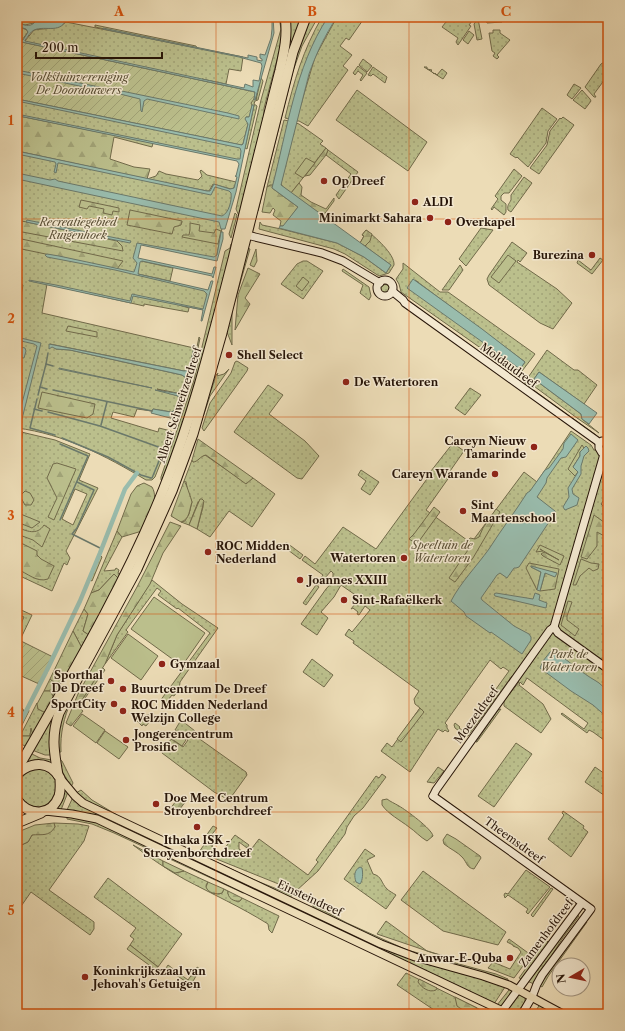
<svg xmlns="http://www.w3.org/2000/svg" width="625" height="1031" viewBox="0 0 625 1031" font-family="'Libre Caslon Text',serif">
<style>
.grass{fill:url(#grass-dots);stroke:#716a4a;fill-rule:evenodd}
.forest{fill:url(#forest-firs);stroke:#716a4a}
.garden{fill:url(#garden-furrows);stroke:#716a4a}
.pitch{fill:#bbbf8c;stroke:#716a4a}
.water{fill:#99bcad;stroke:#6b796b}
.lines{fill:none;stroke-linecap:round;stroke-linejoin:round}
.stream{stroke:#6b796b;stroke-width:1.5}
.canal{stroke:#99bcad;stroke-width:4.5}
.secondary-casing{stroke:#271508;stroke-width:9}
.primary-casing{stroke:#271508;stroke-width:9}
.highway-casing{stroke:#271508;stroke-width:11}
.secondary{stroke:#f3e8d0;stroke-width:7}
.primary{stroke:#ecdcb6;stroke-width:7}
.highway{stroke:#ecdcb6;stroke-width:9}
.grid{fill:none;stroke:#d5520c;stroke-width:1;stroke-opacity:0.55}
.poi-dot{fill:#8f2418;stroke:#f3e8d0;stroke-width:1.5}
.labels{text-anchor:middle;stroke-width:3;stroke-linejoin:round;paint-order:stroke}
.park-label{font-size:11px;font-style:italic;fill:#5b5036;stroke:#f3e8d0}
.poi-label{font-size:11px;font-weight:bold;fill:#271508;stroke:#f3e8d0;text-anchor:start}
.street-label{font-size:11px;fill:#271508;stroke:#f3e8d0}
.neatline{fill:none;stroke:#d5520c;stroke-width:1.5}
.grid-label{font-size:13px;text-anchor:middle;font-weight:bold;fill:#d5520c}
</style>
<defs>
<pattern id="grass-dots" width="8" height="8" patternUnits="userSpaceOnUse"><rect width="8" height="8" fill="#bbbf8c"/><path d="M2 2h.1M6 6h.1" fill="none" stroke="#a1a377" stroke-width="1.8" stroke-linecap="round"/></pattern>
<pattern id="forest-firs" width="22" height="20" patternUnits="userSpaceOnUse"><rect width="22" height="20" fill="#bbbf8c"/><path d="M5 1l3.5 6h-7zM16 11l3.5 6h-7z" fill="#a1a377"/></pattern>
<pattern id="garden-furrows" width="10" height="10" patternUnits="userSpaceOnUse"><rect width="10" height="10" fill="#bbbf8c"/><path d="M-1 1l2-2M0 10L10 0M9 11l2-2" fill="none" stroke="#a1a377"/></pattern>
</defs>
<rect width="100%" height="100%" fill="#ecdcb6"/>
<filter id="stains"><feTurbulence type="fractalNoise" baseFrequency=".005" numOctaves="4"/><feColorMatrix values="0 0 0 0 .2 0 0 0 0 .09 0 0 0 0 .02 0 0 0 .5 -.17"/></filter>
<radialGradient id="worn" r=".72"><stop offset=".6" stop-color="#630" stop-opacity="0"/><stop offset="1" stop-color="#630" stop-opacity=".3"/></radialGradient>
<g class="grass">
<path d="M17,17H35L36,18L34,23L25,25L17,22Z"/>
<path d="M279,17H282L281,45L264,108V118L233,241L239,216L236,209L261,100L281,29Z"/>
<path d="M288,17H303L254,189Z"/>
<path d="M311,17H318L302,46L293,71L258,211L256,210C272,147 284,76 311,17Z"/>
<path d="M322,17H328C307,52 299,81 289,119L285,118C294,81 303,50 322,17Z"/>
<path d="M337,17H365L349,40L346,38L340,46L352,55L343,66L348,70L308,126L299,121H296L315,57Z"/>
<path d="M450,17H463L468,21H472L469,25L471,26L458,45L456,42L458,38L442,27Z"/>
<path d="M478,19L482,39L477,40L474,24Z"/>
<path d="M66,22L243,57L241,71L229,69L226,84L202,79L257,93L256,100L261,78L263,81L258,100L255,101L254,104L257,106L247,149L245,148L254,105L241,161L19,115L17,121V26L27,30L28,32L22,40L25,41L34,30C44,28 58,30 66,22Z"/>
<path d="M493,30H500V33L510,40L497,55L499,57L497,59L493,56L495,53L492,51L489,33H493Z"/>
<path d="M363,59L372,66L367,72L359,65Z"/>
<path d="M606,61H608V75L594,94L596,97H594L585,87L601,64Z"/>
<path d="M358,66L367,73L361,81L360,80L363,75L358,71L355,75L353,73Z"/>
<path d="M373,67L387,77L385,83L373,74L371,76L368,75Z"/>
<path d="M424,67H427V69L432,70L431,71L434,74L435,73L437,75L442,69L447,73L443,79Z"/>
<path d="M574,84L581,88L572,99L567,95Z"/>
<path d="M357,90L427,142L408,171L336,120Z"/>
<path d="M582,90L590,99L591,101L585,109L573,100Z"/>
<path d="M542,108L557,119L548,131L546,143L528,167L517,157L516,158L510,154Z"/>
<path d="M563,117L574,125L539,174L530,168L547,145L550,131L560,118L561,119Z"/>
<path d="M284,120L289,121L273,185L267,187Z"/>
<path d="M296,123L299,124L323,141L320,144L326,148L299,183L291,193L282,186L281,183Z"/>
<path d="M328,150L358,172L339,199L336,195L351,174L326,155Z"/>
<path d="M17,153L210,193L213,185L234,191L230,207L223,223L216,260L140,244L137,258L141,261L173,268L170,281L138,274V275L209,291L204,310L179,305L189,308L188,312L144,304V306L47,284L42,313L194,348L189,370L184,371L50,344L56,349L70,350L182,375L187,378L182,394L157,389L178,396L179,398L176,410L171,412L153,409L152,411L137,409L134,417L113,412L111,418L158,432L159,428L171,431L172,434L155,477L152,480H146C106,456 64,434 17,428Z"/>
<path d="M514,169L522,176L509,193H504L501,196V200L506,204V212L504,215L494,207L492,210L491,209L498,199L495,196Z"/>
<path d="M201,170L207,175L236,182L234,188L231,189L213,184L209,191H207L147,179L156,176L159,171L166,174L198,180L202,176L200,171Z"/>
<path d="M524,177L532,183L511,212L508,210C507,205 509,204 511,200V195Z"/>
<path d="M235,213L237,215L231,238L229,234Z"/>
<path d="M260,222L262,225L281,229L337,243L364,257L386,273L391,265L360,243L364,236L362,235L366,230C374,236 395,254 394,265L389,273L379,276L345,254L334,249L259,229Z"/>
<path d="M481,228L493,230L466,266L459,259Z"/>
<path d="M512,242L527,253L520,262L518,260L517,262L557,289L572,303L553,329L540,323L489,285L487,279L489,275Z"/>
<path d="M231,244L234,245L193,397L162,481L161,480V477L194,380L225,251L230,248Z"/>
<path d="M248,248L250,249L232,311V345L227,332L231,309Z"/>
<path d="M600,258L603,260L592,274L577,263L578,260L591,270Z"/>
<path d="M303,261H307L323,271L303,299L281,284L297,264Z"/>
<path d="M403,263L440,292H448L535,354L519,375L401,292L399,284L396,279L403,269ZM415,280L525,362L520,369Z"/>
<path d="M460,265L463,270L449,290H442Z"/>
<path d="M343,269L369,287L371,296L369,300L360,293L363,285L342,271Z"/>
<circle cx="385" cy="289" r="4.5"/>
<path d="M199,337L200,338L198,348L182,410L175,427L172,428L197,347Z"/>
<path d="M547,350L574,370H578L597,385L584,404L539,372L534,379L581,414L582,419L599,433L577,418L527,381V379Z"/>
<path d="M237,361L248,368L247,371L204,431L202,428L210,403L231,373L235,362Z"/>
<path d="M229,369L210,396L192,450L146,559L71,701C64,718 60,733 61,752H59V755L56,744L58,725L212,388L216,375L218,373L217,376L224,374Z"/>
<path d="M525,382L535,391L596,435L594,436L525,385Z"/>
<path d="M268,385L283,395L269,414L305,441L319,456L302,479L297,478L234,432Z"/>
<path d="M470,388L481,395L465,415L455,408Z"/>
<path d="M17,431L55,440L90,454L79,480L98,488L66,551L70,558L67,565L64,563L52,591L20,576L17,580ZM75,489L87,494L73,525L62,519Z"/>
<path d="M571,431L591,445L594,450H596L595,443L608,445V494L601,504L605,508L603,511L608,515V743L593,732L589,730L587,733L561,714L562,713L584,729L588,723L527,678L523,685L520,682L519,685L543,704L551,719L541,733L504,706V701L519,682L517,680L471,737L470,736L512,677V676L468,736H466L455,728L454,725L455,723L460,727L459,728L465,732L509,671L503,667L501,669L490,660L445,723L447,725V728L449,731L448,732L445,730L443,732L438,729L410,772L381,751L387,743L392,747L420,708L415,704L414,699L419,691L353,643L354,641L345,635L349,629L352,632L370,610L365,606L359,615L357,614L358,612L353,608L351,609L359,599L357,600L353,596L354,594L341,585L334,597L321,612L328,618L317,635L301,624L326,589L335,579L333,578V573L331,571L319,585L317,584L323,575L302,560L305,556L315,564L343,527L376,549L432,472L431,471L453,443L464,451L448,474L450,476L426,510L471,543L524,472L537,482Z"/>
<path d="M205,455L246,483L253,478L275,494L252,527L229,511L210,537L197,529L203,507V500L198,502L189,525L181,522L185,521L189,514L192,502L188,492L186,482L184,481L192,460L193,462C198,461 200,456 205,455Z"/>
<path d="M361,470L379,482L370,495L361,489L366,481L358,475Z"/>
<path d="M117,531L122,537L104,571L115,570L116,568L119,570L118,573L121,575L119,579L114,574L99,590L91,593Z"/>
<path d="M287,543L303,555L300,559L284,547L281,551L280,550L283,544Z"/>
<path d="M100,555L102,557L92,581L90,580Z"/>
<path d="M152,580L182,604L218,628L180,682L179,690L174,696L172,695L165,704L160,701L210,633L178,608L177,609L158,595L161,591L157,588L126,630L128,632L105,664L117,635Z"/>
<path d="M316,585L319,587L306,605L303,603Z"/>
<path d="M17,608L32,615L20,640L17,639Z"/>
<path d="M84,609L88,614L83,631L89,635L82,648L73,631Z"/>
<path d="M312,659L333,675L324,687L303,672Z"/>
<path d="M102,667L105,670L78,708L77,706L82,700Z"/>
<path d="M50,679L55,683H63L54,698L50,691H44Z"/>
<path d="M37,703L38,709L46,713L33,736L31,729L30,736H20Z"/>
<path d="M17,706L23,709L24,712L19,720L17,719L18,711L17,710Z"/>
<path d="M28,708L29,711L17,735L18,728L17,729V721L21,723Z"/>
<path d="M501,709L477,742H476L498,710Z"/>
<path d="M151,714L154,716L146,726L143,724L142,726L136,720L142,715L144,716Z"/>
<path d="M181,720L195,731L194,735L246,772L247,775L229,800L214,792L162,753L171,739L183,747L188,740L175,730Z"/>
<path d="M53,722L51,755H45L32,750L45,725Z"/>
<path d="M516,743L532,754L494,807L478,796Z"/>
<path d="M30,753L40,758L52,760L54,765H24Z"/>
<path d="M59,759L62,761L73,783L71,787L62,771Z"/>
<path d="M438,767L444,771L434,783L427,782Z"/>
<path d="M595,767L608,776V798L585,782Z"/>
<circle cx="38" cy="788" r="19"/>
<path d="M382,774L386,777L363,808L354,816L347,827L345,834L318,871L296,891L199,852L206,842L221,853L235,835L249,845L247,848L239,842V849L246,854L249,852L259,839L308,875L318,862L316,860L376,776L379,778Z"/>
<path d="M64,788L68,792L61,810L54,809Z"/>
<path d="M81,790L92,800L117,815L116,817L84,800L76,793Z"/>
<path d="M73,797L116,822L113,823L97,816L67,810Z"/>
<path d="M563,811L584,826L583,828L588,832L571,857L548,839L564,815L562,813Z"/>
<path d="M67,815L88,819L109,828L246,892L243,893L114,833L92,824L67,819Z"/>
<path d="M54,823L78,824L89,826L84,841L49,890L94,922V929L90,935L31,892L17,912V847L28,842L32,835L55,827Z"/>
<path d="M120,824L285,901L284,903L252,888L235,882L118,826Z"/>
<path d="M154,833L257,881L292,895L290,898L165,840Z"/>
<path d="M133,845L163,861V866L175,873L184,871L208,882L206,885L212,893L219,894L222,893L224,889L228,891V894L236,901H240L242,898L279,916L272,933L269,930L268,924C241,907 212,894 184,879C166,869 149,857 133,845Z"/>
<path d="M365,849L375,856L367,860L373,874C382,876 381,883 387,889C389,891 393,893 396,895L386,909L344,879Z"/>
<path d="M526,870L550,887L528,914L526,912L528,909L508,895L505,898L504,895L505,893L508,894Z"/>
<path d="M423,871L506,932L498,945L443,931L401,900Z"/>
<path d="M108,878L182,934L158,967L130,945L134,939L130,936L136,928L94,897Z"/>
<path d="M551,888L553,889L533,917L531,915Z"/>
<path d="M313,905L347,923L407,950L496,974L508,979L507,983C474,972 440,964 407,952C374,940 344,922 313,907Z"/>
<path d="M306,912L472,975L505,987L494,1004L304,915Z"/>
<path d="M575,914L579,916L562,939L534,984L527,981Z"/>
<path d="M386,921L427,951L444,956L448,958L377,934Z"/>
<path d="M586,921L587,922L549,975L542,987L539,985Z"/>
<path d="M509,939L531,955L514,978L488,968L493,962L510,969L521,952L518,948L513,946V945L507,942Z"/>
<path d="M546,940L548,942L546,946L522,979L519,978Z"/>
<path d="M406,973L481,1010L487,1014H440L397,985Z"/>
<path d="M509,990L513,991L502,1007L497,1005Z"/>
<path d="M519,995H522L525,998V1002L517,1013L513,1014L510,1011L509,1007L517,996Z"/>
<path d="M540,1004L558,1014H534Z"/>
</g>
<g class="forest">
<path d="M485,17H494L502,22L487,23Z"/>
<path d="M95,25L196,46L197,48L95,27Z"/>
<path d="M19,116L153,143L152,147L114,137L110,159L134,167L150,169L147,179L17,151V121Z"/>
<path d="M326,148L328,150L326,155L310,175L305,176Z"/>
<path d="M299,183L302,187L301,195L311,202L326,209L334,198V201L323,216L291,193Z"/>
<path d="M270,185H273L272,188L298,207L284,226H280L281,221L273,215L275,210L273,208L270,213L262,212L267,187Z"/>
<path d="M81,200L119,208V212L113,211L112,215L103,213L104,209L89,206L87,209L79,207Z"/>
<path d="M130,210L182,221L181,225L174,227L172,234L127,225Z"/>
<path d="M17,220L117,241L122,246L123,251L17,231Z"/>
<path d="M190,223L200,225L199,231L214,233L216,229L221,231L218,244L182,237L183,235H189L190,230Z"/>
<path d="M366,230L372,234L370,241L365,246L360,243L364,236L362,235Z"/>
<path d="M17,238L123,261L117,269L17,248Z"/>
<path d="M256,249L257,261L254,267L250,265Z"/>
<path d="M248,268L260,274L245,298L250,304L235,330L238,295Z"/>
<path d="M68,326L97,332V337L66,331Z"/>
<path d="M42,392L95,404L93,414L87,418L38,408Z"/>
<path d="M17,431L23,432L17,459V434L18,433Z"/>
<path d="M198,439L253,478L246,484L206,455C200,456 198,462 193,462L192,460Z"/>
<path d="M582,445L584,448L580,452V456L573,467L578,472L575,476L568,469Z"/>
<path d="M57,463L76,469L54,520L48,517L57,498L47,478L53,464Z"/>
<path d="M184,481C186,483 191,498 192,502C189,510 190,519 181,522L171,516Z"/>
<path d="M144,483L152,487C160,500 147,518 142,531L122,537L117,531L131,494L137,486Z"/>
<path d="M25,491L30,493L34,500L31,505H25L20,496Z"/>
<path d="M200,499H202L204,501L197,529L189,525Z"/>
<path d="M434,507L440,512L417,544L409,539L414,534Z"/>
<path d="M496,509L500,512L473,558L455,582L449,578L470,547L465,543L470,538L475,539L479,537L483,528Z"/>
<path d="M17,511L23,515L40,522L32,528L17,522Z"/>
<path d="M594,515L608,525V538L597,532V546L587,559L581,557Z"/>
<path d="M170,522L181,526L163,553L150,584L117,635L105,664L82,700L77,706L83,711L71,726L66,723L78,694L137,587Z"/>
<path d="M44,525L50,529L42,547L33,540L17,534V527C26,531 37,536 44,525Z"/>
<path d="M17,541L37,551V555L41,559L54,566L48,579C37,583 27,573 17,569Z"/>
<path d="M540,545L564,556L560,565L543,556L541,554L544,552L559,560L540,549L543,551L536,552Z"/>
<path d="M581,559L591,563L599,564L598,569L593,571L589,568L580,576L576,585H573Z"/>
<path d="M529,563L559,569L555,589L540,591L545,573H556L531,567L541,572L537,590L526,568Z"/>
<path d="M114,574L119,579L89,635L83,631L88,614L84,609L91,593L99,590Z"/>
<path d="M568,601L572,602L567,616V620L579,629L575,636L561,625Z"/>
<path d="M17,614L24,617L17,632Z"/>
<path d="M73,631L82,648L63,683H55L50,679Z"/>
<path d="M44,691H50L54,698L46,713L38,709L37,704Z"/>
<path d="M31,728L33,736L27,747L17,742L20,736H30Z"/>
<path d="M179,797L186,801L176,814L170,809Z"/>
<path d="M387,799C391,802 394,803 399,806C406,810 432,829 433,836L427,841C420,837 415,831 409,827C400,820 388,814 382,805V800Z"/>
<path d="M54,823L55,827C49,837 42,834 32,835L28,842L17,847V833L18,832L35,825Z"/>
<path d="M213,826L217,828L209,838L214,842L212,846L203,840Z"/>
<path d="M447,834L456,839L480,856L481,858L474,869C467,868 467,863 463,858C458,852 450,849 444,844L443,840Z"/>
<path d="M163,861L184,871L175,873L163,866Z"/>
<path d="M208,882L224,889L222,893C217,895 208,893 206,887Z"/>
<path d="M228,891L242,898L240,901C234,902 227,898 228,891Z"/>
<path d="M130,945L158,967L156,970L127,949Z"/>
<path d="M168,965L188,980L197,967L200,969L192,983L198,988V990L166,968Z"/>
<path d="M419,979L437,988L436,990C429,993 422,988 418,982Z"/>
<path d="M455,997L477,1008C474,1019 463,1010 457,1006Z"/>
</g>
<g class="garden">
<path d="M17,41L255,92L254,99L251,103L252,105L250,117H246L248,124L243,144L241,145L17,99Z"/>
<path d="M17,639L53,657L39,684L17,674Z"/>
<path d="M420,708L424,712L401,742L397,739Z"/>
</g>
<g class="pitch">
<path d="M469,31L474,35L468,44L463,40Z"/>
<path d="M306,158L315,163L303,178L295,173Z"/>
<path d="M508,255L516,261L499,283L491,277Z"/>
<path d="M303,277L309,282L302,291L296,286Z"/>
<path d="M17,284L23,285L20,302H17Z"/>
<path d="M154,597L205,633L182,666L131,629Z"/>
<path d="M128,634L158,656L141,680L111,658Z"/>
<path d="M82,714L105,730L96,743L73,726Z"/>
<path d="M105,731L128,747L119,759L97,743Z"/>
<path d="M176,732L186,740L182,746L172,739Z"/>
</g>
<g class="water">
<path d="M35,17H52L53,19H58L59,17H67C62,35 46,25 34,30C30,32 28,37 25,40V41L244,88L245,84L253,87V80L259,81L262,66L261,63L239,57L103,29V28L248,58V55L257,57V60L262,61V59L260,58V54L265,55L271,38L272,29V17H273L274,33L255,100H254L255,92L251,91L17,41V40H23L28,32L26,29L17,26V22C23,25 30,28 35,22Z"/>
<path d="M328,17H337C325,35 316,54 309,74L281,185L391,265L386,273L364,257L337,243L279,228L280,226H283L298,207L272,188C287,131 295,67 328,17Z"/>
<path d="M17,70L109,89L108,92L17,73Z"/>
<path d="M112,89L228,113L239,116V119L147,99L144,101L142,112L141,111L140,99L112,92Z"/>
<path d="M17,99L242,145L243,144L248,124L245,119L246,117H249L252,105H254L236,192L225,229H221L219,222L17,179V173L50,180L55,179L58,181L222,216C229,213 232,200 231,193L229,191L215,187L211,195L59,163H58L56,173L54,172L56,164L55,162L17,154V151L207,191H210L214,184L230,189L234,188L237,177L235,176H236L239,164L237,161L24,117L19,116L17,121V114L237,159H240L241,151L240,148L17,101Z"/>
<path d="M27,220L131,241L130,243L26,222Z"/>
<path d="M221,232H223V239L217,261L141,245L138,258L212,274L214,267H216L213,278L212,276L142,261L140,262L138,274L208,290L211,281H213L202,321H201L203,310L133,296L131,303L29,281V280L56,285L130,301L132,294L203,309L207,294L204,291L115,270L47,257L45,255L47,254L59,256L134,272L137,263L133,258L137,243L214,257L217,255Z"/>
<path d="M413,279L482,329L525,362L520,369L407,288Z"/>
<path d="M17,337L41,343L20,427H17V422L37,346L34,344L17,340Z"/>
<path d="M49,344L184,371L189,370L194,347L196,346L188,382L172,428H171L174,419L151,413L153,409L171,412L176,410L179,398L178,396L155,390L182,394L186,378L182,375L70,350L56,349L52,347L49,349Z"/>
<path d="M17,346L25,348L26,351L24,358L17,357Z"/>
<path d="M59,368L152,388L59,369Z"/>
<path d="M539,372L597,413L589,424L582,419L581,414L534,379Z"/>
<path d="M571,434L578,440L566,457L561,458L547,478L546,483L537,497L555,511L556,515L549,522L519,567L516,568H514L507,578L500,573L497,575L481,598L482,600L514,626L529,634L531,637V640L522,654L491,632L490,633L466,616L464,612L451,601C461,582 476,567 489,549C501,530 515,512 527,493L530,491L545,470L549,468L563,449L564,443Z"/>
<path d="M586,446L588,448L589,451L584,456L581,466V474L572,489L573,494L579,498L577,505L565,510L563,507L569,497L568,488L578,472L573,467L580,456V452Z"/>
<path d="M531,566L557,573L555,577L545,573L540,591L537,590L541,572L531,567Z"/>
<path d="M496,593L533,599L535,593L540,595L539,600L547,603L546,608L495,596L494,594Z"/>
<path d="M555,651C568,661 582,673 596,681C600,683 604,688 608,691V718L593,705L571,691L540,668L543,661L550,652Z"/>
<path d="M360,867L362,868C363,873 363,880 360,884L356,882C354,876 354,870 360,867Z"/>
</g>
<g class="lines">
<g class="stream">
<path d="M48,353L46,364L53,366"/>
<path d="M40,387L47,389"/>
<path d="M53,390L152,411"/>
<path d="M38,395L46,364"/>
<path d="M37,399L30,428L55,435"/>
<path d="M34,409L42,411"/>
<path d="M48,412L100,426L164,449L152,478H151L141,475L108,457L62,438"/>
<path d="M101,425L107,402"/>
<path d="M60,444L88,456L60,520"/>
<path d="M77,482L94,490L77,528L72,534L102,549"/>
</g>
<g class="canal">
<path d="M47,670L80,601L100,553L125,489L137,473"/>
<path d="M17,729L46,672"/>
</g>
<g class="secondary-casing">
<g id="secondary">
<path d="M242,237L247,235L255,237L322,253L343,261L380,283"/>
<circle cx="385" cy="288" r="8"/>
<path d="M392,291L403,300L405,303L600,443"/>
<path d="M608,454L602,453L599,448V444L602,441H608"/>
<path d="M554,627L558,633L608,669"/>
<path d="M433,796L436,790L550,630L554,627L604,454"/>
<path d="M433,796L591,909L542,975L537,984L532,997L522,1014"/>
<path d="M500,1014L582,903"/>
</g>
</g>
<g class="primary-casing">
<g id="primary">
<path d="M60,778L75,796L83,803L381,944L415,957L483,976L509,985L563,1014"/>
<path d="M45,811L72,814L97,819L509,1014"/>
</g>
</g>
<g class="highway-casing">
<g id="highway">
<path d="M17,774L21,763C72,674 126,583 164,488C194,413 213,336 233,259C248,196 264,133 280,70C284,52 288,35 285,17"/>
<path d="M58,775C54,751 51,737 59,713L137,569L172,491L193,434L222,333L293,52L306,17"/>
<path d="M17,800C29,816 51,817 59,796C61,790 60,784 60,778C49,760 32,762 18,773"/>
<path d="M17,823L41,813"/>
</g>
</g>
<use href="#secondary" class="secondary"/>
<use href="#primary" class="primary"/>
<use href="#highway" class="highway"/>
</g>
<path class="grid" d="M216,17V1014M409,17V1014M17,219H608M17,417H608M17,614H608M17,812H608"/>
<g class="poi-dot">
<circle cx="324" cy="181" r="4"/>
<circle cx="415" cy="202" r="4"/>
<circle cx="430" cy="218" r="4"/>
<circle cx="448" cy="222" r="4"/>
<circle cx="592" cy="255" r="4"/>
<circle cx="229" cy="355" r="4"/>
<circle cx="346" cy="382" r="4"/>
<circle cx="534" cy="447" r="4"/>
<circle cx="495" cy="474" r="4"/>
<circle cx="463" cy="511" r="4"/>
<circle cx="208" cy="552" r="4"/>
<circle cx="404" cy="558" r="4"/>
<circle cx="300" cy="580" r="4"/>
<circle cx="344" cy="600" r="4"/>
<circle cx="162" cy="664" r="4"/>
<circle cx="111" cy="681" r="4"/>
<circle cx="123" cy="689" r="4"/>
<circle cx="114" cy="704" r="4"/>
<circle cx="123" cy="711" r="4"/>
<circle cx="126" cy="740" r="4"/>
<circle cx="156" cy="804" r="4"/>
<circle cx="197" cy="827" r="4"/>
<circle cx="510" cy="958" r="4"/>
<circle cx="85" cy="977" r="4"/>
</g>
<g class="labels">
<g class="park-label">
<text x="79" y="81">Volkstuinvereniging<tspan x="79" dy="13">De Doordouwers</tspan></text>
<text x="78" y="226">Recreatiegebied<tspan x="78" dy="13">Ruigenhoek</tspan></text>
<text x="442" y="549">Speeltuin de<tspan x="442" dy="13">Watertoren</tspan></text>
<text x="569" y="658">Park de<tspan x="569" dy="13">Watertoren</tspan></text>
</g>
<g class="poi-label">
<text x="332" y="185">Op Dreef</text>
<text x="423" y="206">ALDI</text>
<text x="422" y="222" text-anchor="end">Minimarkt Sahara</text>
<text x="456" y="226">Overkapel</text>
<text x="584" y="259" text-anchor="end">Burezina</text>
<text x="237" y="359">Shell Select</text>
<text x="354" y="386">De Watertoren</text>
<text x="526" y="445" text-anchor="end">Careyn Nieuw<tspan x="526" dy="13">Tamarinde</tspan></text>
<text x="487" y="478" text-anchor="end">Careyn Warande</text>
<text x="471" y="509">Sint<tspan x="471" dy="13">Maartenschool</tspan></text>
<text x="216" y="550">ROC Midden<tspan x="216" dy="13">Nederland</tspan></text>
<text x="396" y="562" text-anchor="end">Watertoren</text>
<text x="308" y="584">Joannes XXIII</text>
<text x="352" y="604">Sint-Rafaëlkerk</text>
<text x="170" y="668">Gymzaal</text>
<text x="103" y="679" text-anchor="end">Sporthal<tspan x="103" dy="13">De Dreef</tspan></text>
<text x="131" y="693">Buurtcentrum De Dreef</text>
<text x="106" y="708" text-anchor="end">SportCity</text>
<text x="131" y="709">ROC Midden Nederland<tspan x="131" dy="13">Welzijn College</tspan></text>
<text x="134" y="738">Jongerencentrum<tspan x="134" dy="13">Prosific</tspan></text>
<text x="164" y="802">Doe Mee Centrum<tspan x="164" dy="13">Stroyenborchdreef</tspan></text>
<text x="197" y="844" text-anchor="middle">Ithaka ISK -<tspan x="197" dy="13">Stroyenborchdreef</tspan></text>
<text x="502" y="962" text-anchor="end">Anwar-E-Quba</text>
<text x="93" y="975">Koninkrijkszaal van<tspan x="93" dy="13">Jehovah's Getuigen</tspan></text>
</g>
<g class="street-label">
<text transform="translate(509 365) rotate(36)" y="4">Moldaudreef</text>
<text transform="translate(179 405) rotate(-72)" y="4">Albert Schweitzerdreef</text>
<text transform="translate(476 715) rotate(-54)" y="4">Moezeldreef</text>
<text transform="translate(514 840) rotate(36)" y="4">Theemsdreef</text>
<text transform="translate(310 898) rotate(25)" y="4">Einsteindreef</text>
<text transform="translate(546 933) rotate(-53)" y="4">Zamenhofdreef</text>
</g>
</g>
<rect width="625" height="1031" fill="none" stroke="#ecdcb6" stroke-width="44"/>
<g transform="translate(571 977) rotate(261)"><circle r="19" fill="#f3e8d0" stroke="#a19480"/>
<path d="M0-3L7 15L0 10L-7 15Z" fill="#8f2418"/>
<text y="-6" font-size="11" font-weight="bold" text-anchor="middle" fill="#271508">N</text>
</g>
<path d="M36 52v6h126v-6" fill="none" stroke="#271508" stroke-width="2"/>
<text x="42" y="52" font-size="12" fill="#271508" stroke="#f3e8d0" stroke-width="3" paint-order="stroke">200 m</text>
<rect x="22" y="22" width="581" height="987" class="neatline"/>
<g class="grid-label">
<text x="119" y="16">A</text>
<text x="312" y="16">B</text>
<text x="506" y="16">C</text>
<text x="11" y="125">1</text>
<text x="11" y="323">2</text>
<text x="11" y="520">3</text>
<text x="11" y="717">4</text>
<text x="11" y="915">5</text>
</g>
<rect width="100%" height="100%" filter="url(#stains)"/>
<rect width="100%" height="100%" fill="url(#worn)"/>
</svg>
